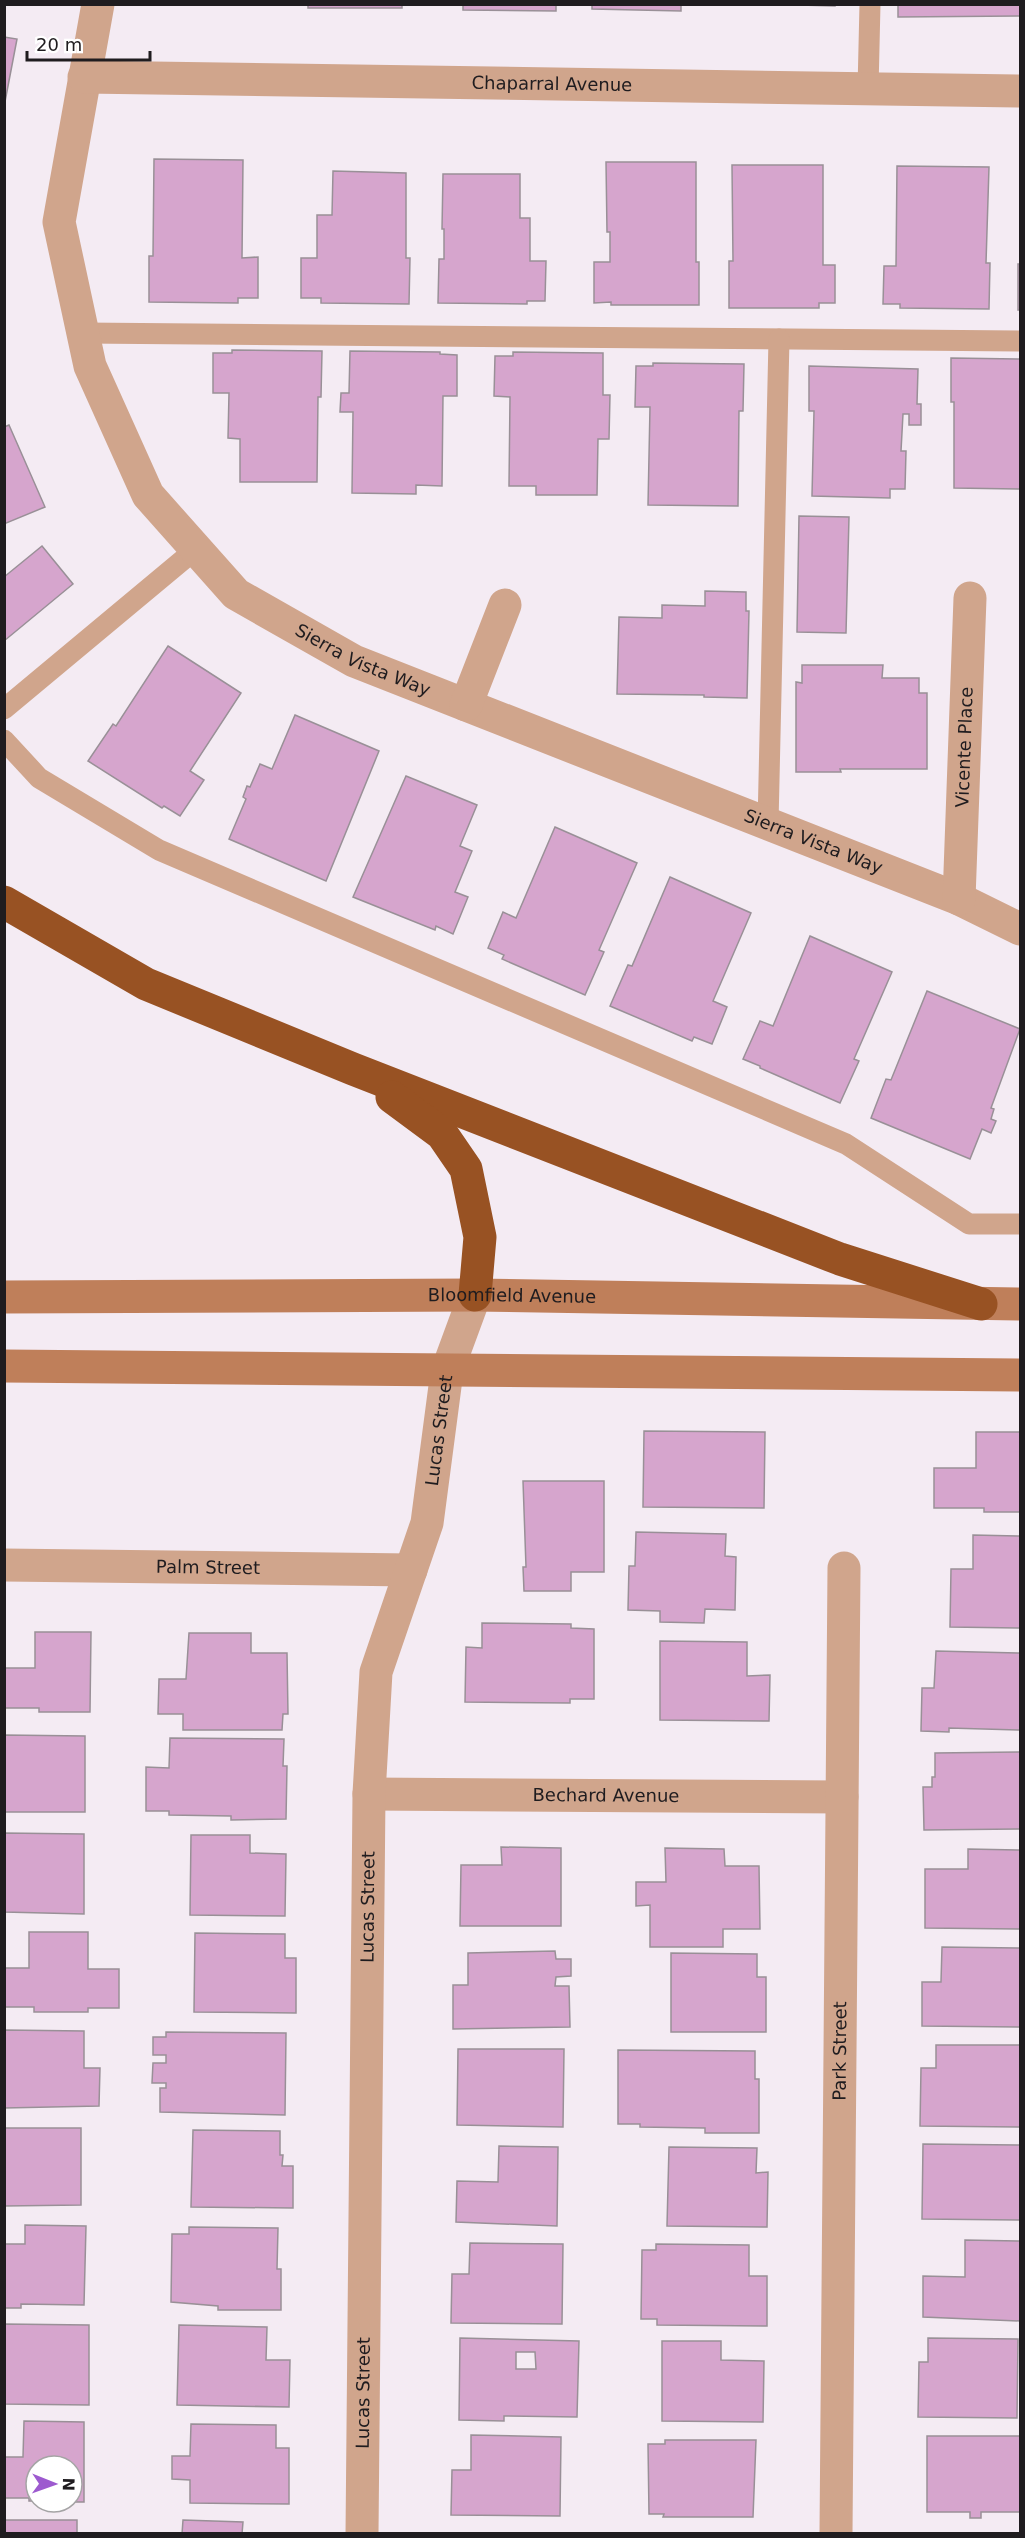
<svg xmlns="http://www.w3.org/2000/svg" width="1025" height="2538" viewBox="0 0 1025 2538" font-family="'DejaVu Sans',sans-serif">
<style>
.building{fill:#d6a5cd;stroke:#999097;stroke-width:1.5;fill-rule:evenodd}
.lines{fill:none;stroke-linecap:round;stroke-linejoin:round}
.service{stroke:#d0a58c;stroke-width:21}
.minor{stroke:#d0a58c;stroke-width:33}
.secondary{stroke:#bf7f5a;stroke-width:33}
.motorway{stroke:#985223;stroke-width:33}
.labels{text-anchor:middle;stroke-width:5;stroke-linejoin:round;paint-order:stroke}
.street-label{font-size:18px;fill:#1f1c1f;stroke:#fff}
</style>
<rect width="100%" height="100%" fill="#f4ebf3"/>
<g class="building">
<rect x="308" y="4" width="94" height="4"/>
<path d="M463,4H556V11L463,10Z"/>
<path d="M592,4H681V11L592,9Z"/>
<path d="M760,4H835V6Z"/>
<path d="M898,4H1020V16L898,17Z"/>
<path d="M4,37L17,39L4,107Z"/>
<path d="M154,159L243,160L242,258L258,257V298H238V303L149,302V256H153Z"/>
<path d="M606,162H696V262H699V305H611V302L594,303V262H610V232H607Z"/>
<path d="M732,165H823V265H835V303H819V308H729V261H733Z"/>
<path d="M897,166L989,167L986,263H990L989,309L900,308V304H883L884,266H896Z"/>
<path d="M333,171L406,173V258H410L409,304L321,303V298H301V258H317V215H332Z"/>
<path d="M443,174H520V218H530V261H546L545,301H527V304L438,303L439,259H444V229H442Z"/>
<rect x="1018" y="264" width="2" height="46"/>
<path d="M232,350L322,351L321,397H318L317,482H240V439L228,438L229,393H213V353H232Z"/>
<path d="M350,351L440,352V354L457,355V396H443L442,486L416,485V494L352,493L353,412H340L341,393H349Z"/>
<path d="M513,352L603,353V395H610L609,439H598L597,495H536V486H509L510,397L494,396L495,356H513Z"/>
<path d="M951,358L1020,359V489L954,488V402H951Z"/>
<path d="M653,363L744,364L743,411H739L738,506L648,505L650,407H635L636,366H653Z"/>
<path d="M809,366L918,369L917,404H921V425H909V414H903L901,451H906L905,489H890V498L812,496L814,411H809Z"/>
<path d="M9,425L45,507L4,524V427Z"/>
<path d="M799,516L849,517L846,633L797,632Z"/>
<path d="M42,546L73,584L4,641V577Z"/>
<path d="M705,591L746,592V611H749L747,698L704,697V695L617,694L619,617L662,618V605L705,606Z"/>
<path d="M168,646L241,693L190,771L204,780L180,816L164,806L162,808L88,761L113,724L116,726Z"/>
<path d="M802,665H883L882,678H919V693H927V769H840L841,772H796V682L802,683Z"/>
<path d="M295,715L379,751L326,881L229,839L246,799L243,797L247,786L250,787L260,764L272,769Z"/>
<path d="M406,776L477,805L460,846L472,851L455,892L468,897L453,934L436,926L435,930L353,897Z"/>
<path d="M555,827L637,863L599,950L604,952L585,995L502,959L504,955L488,948L503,912L516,918Z"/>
<path d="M670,877L751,913L713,1001L727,1007L712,1044L694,1037L692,1041L610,1006L628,965L632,966Z"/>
<path d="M810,936L892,972L854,1059L859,1061L840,1103L760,1068V1066L743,1059L760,1021L773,1026Z"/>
<path d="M927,991L1020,1029L991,1108L994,1109L991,1119L996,1121L991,1133L982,1129L970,1159L871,1118L886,1079L891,1080Z"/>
<path d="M644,1431L765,1432L764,1508L643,1507Z"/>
<path d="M976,1432H1020V1512H984V1508H934V1468H976Z"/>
<path d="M523,1481H604V1572H571V1591H524L523,1567H526Z"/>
<path d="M636,1532L726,1534L725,1556L736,1557L735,1610L705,1609L704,1623L660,1622V1611L628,1610L629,1566H635Z"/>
<path d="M973,1535L1020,1536V1628L950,1627L951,1569H973Z"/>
<path d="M482,1623L571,1624V1628L594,1629V1699H570V1703L465,1702L466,1647L482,1648Z"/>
<path d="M35,1632H91L90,1712H39V1708H4V1668H35Z"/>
<path d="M189,1633H251V1653H287L288,1714H283L282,1730H183V1714H158L159,1679H186Z"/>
<path d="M660,1641L747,1642V1676L770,1675L769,1721L660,1720Z"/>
<path d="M936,1651L1020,1653V1730L949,1728V1732L921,1731L922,1688H934Z"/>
<path d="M4,1735L85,1736V1812H4Z"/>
<path d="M170,1738L284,1739L283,1766H287L286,1819L231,1820V1816L169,1815V1811H146V1767L169,1768Z"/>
<path d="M1020,1752V1829L924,1830L923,1787H932V1777H935V1753Z"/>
<path d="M4,1833L84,1834V1914L4,1912Z"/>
<path d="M191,1835H250V1853L286,1854L285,1916L190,1915Z"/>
<path d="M501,1847L561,1848V1926H460L461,1865H502Z"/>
<path d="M665,1848L724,1849L725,1866H759L760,1929H723V1947H650V1905L636,1906V1882H666Z"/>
<path d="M968,1849L1020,1850V1929L925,1928V1869H968Z"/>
<path d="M29,1932H88V1969H119V2008H88V2012H34V2007H4V1968H29Z"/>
<path d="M195,1933L285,1934V1958H296V2013L194,2012Z"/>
<path d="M942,1947L1020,1948V2027L922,2026V1982H941Z"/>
<path d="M555,1951L556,1959H571V1976L556,1977L555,1986H569L570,2027L453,2029V1985H468V1953Z"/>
<path d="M671,1953L757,1954V1977H766V2032H671Z"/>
<path d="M4,2030L84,2031V2068H100L99,2106L4,2108Z"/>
<path d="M166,2032L286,2033L285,2115L160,2112V2088H166V2083H152L153,2063H166V2055H153V2037H166Z"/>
<path d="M936,2045H1020V2127L920,2126L921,2068H936Z"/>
<path d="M458,2049H564L563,2127L457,2125Z"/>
<path d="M618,2050L755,2051V2079H759V2133H705V2128L640,2127V2124H618Z"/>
<path d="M4,2128H81V2205L4,2206Z"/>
<path d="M193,2130L280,2131V2155H283L282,2166H293V2208L191,2207Z"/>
<path d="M923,2144L1020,2145V2220L922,2219Z"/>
<path d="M499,2146L558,2147L557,2226L456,2222L457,2181L498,2182Z"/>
<path d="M669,2147L757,2148L756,2173L768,2172L767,2227L667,2226Z"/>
<path d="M25,2225L86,2226L84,2305L21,2304V2308H4V2244H25Z"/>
<path d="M189,2227L278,2228L277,2269H281V2310H218V2306L171,2302L172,2234H189Z"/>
<path d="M965,2240L1020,2241V2321L923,2317V2276L965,2277Z"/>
<path d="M470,2243L563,2244L562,2324L451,2323L452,2274H469Z"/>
<path d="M656,2244L749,2245V2276H767V2326L657,2325V2319H641L642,2250H656Z"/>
<path d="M4,2324L89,2325V2405L4,2404Z"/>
<path d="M179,2325L267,2327L266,2360H290L289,2407L177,2405Z"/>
<path d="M460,2338L579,2341L577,2417L504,2416V2421L459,2420ZM516,2352H535L536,2369H516Z"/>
<path d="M928,2338L1018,2339L1017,2418L918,2417L919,2362H928Z"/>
<path d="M662,2341H721V2360L764,2361L763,2422L662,2421Z"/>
<path d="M24,2421L84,2422V2502H71L72,2466H36V2501H29V2498H4V2457H23Z"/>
<path d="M191,2424L276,2425V2448H289V2504L190,2503V2480L172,2479V2456H190Z"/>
<path d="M471,2435L561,2437L560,2516L451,2515L452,2470H471Z"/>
<path d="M927,2436H1020V2512H981V2518H970V2512H927Z"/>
<path d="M665,2440H756L753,2517H663L664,2514H649L648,2444H665Z"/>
<rect x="4" y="2520" width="73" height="14"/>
<path d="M183,2520L243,2522L242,2534H182Z"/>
</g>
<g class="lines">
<g class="service">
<path d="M868,89L870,4"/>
<path d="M83,333L1020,341"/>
<path d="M4,709L196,549"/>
<path d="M4,740L39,778L159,850L846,1144L969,1224H1020"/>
<path d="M768,824L779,339"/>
</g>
<g class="minor">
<path id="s1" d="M98,4L59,222L90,366L148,495L236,594L354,661L959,899L1020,929"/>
<path id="s2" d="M84,77L1020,91"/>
<path d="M466,705L505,605"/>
<path id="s3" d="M959,899L970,598"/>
<path id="s4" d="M4,1565L411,1570"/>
<path id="s5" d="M369,1794L842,1797"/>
<path id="s6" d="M362,2534L369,1794L376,1672L427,1523L447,1371L475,1295"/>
<path id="s7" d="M836,2534L844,1568"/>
</g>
<g class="secondary">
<path id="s8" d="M4,1297L475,1295L1020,1304"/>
<path d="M4,1366L1020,1375"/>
</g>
<g class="motorway">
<path d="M4,902L146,984L353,1069L840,1259L981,1304"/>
<path d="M392,1097L442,1134L466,1169L480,1237L475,1295"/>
</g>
</g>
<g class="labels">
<g class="street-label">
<text dy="6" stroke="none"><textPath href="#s2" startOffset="468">Chaparral Avenue</textPath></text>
<text dy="6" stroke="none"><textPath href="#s1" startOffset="786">Sierra Vista Way</textPath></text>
<text dy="6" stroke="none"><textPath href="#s3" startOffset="152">Vicente Place</textPath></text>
<text dy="6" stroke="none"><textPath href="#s1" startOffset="1272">Sierra Vista Way</textPath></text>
<text dy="6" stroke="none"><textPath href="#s8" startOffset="508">Bloomfield Avenue</textPath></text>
<text dy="6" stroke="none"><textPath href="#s6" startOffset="1113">Lucas Street</textPath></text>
<text dy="6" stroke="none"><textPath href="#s4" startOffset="204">Palm Street</textPath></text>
<text dy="6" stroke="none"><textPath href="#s5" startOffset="237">Bechard Avenue</textPath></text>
<text dy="6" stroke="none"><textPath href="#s6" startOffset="627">Lucas Street</textPath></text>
<text dy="6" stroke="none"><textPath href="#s7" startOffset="483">Park Street</textPath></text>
<text dy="6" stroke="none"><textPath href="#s6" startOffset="141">Lucas Street</textPath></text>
</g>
</g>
<rect width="1025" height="2538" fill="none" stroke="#1f1c1f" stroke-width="12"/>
<g transform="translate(54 2484) rotate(91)"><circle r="28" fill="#ffffff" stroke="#a5a4a5" stroke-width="1.5"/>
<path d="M0-4.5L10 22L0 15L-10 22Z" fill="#9d5acf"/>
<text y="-9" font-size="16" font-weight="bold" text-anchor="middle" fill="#1f1c1f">N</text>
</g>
<path d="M27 51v9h123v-9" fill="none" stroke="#1f1c1f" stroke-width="3"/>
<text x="36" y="51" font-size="18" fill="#1f1c1f" stroke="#ffffff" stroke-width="4.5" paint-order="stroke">20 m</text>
</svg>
